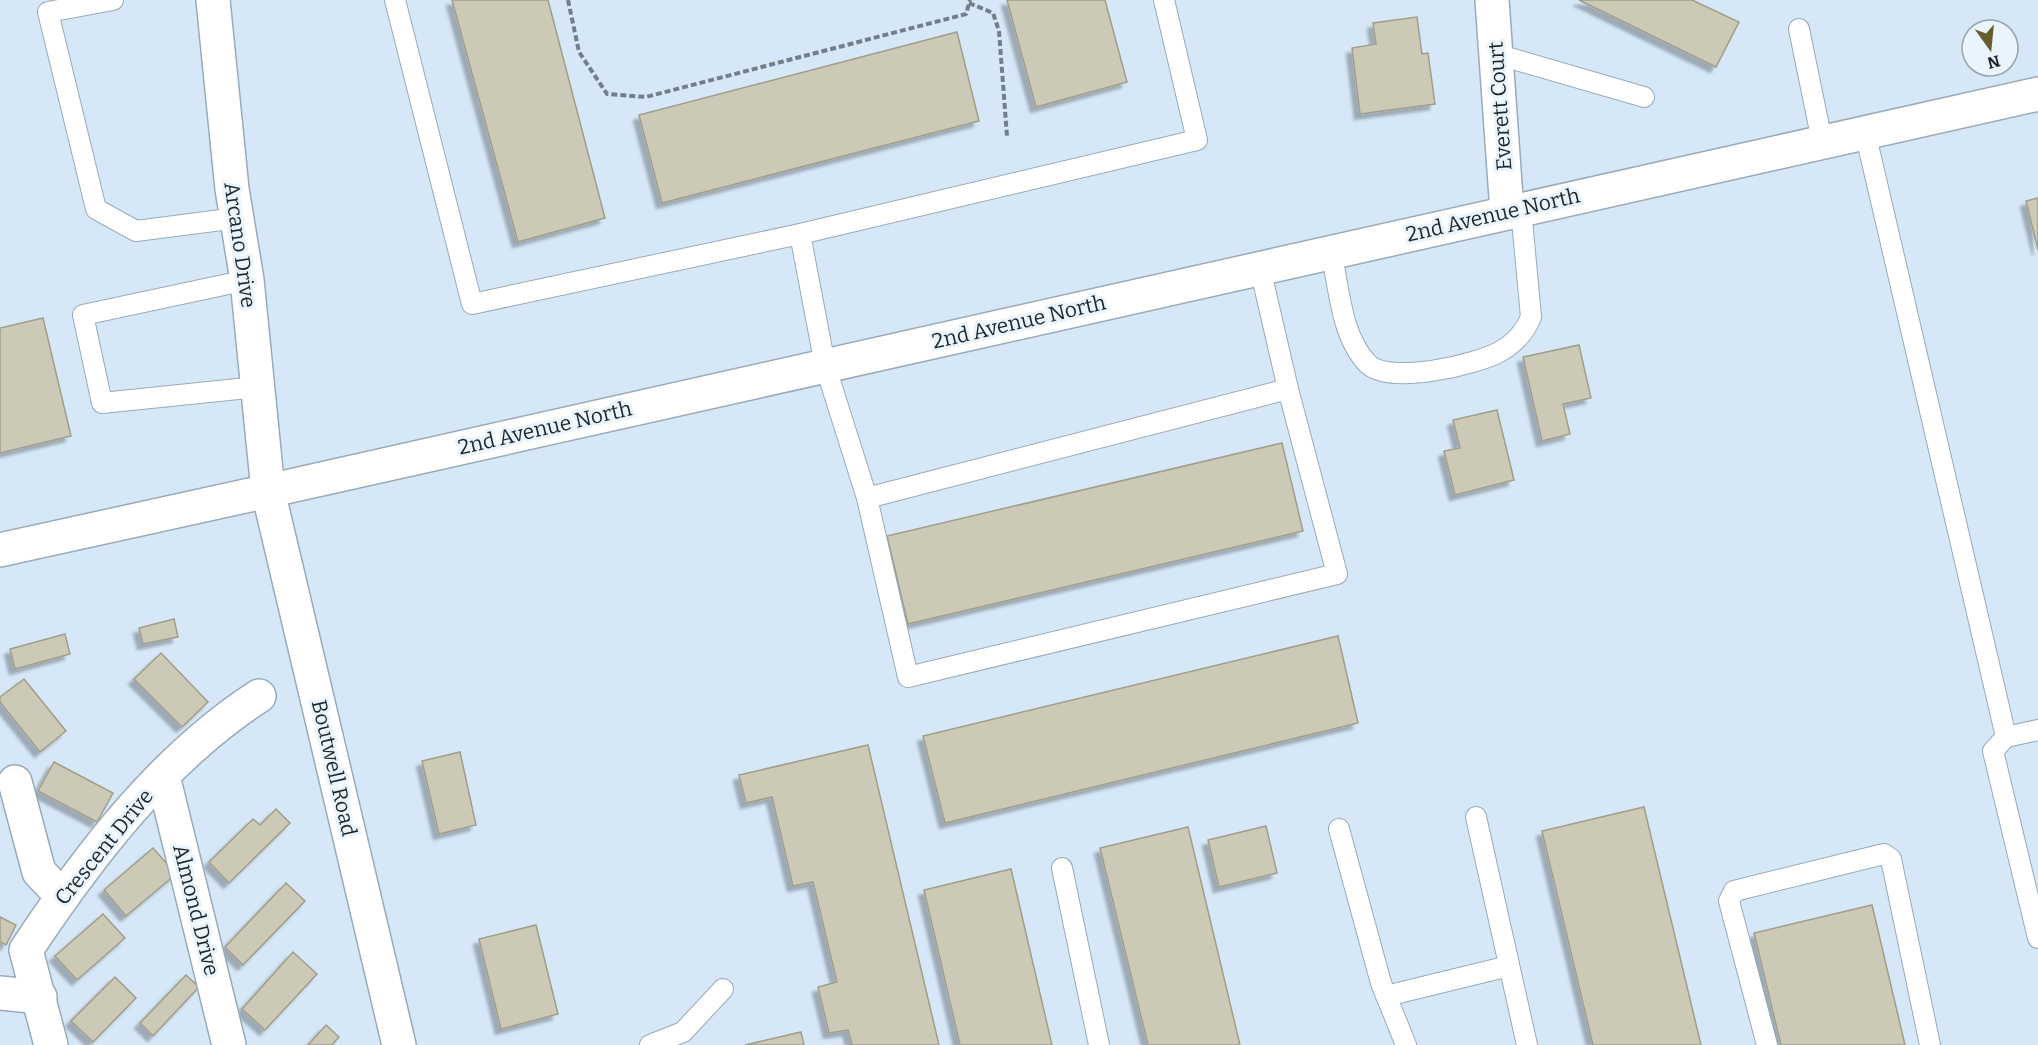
<svg xmlns="http://www.w3.org/2000/svg" width="2038" height="1045" viewBox="0 0 2038 1045" font-family="Bitter,serif">
<style>
.building{fill:#cccab6;stroke:#a09e8a;stroke-width:1.5;filter:url(#shadow)}
.lines{fill:none;stroke-linecap:round;stroke-linejoin:round}
.lane-casing{stroke:#99aab8;stroke-width:22}
.street-casing{stroke:#99aab8;stroke-width:36}
.secondary-casing{stroke:#99aab8;stroke-width:36}
.path{stroke:#737f88;stroke-width:4;stroke-dasharray:6 3;stroke-linecap:butt}
.lane{stroke:#fff;stroke-width:20}
.street{stroke:#fff;stroke-width:33}
.secondary{stroke:#fff;stroke-width:33}
.labels{text-anchor:middle;stroke-width:6;stroke-linejoin:round;paint-order:stroke}
.street-label{font-size:21px;fill:#1f262b;stroke:#e9f4fd}
</style>
<defs>
<filter id="shadow"><feDropShadow dx="-5.5" dy="5.5" stdDeviation="1.5" flood-color="#0004"/></filter>
</defs>
<rect width="100%" height="100%" fill="#d6e8f7"/>
<g class="building">
<path d="M452,0H548L605,218L518,242Z"/>
<path d="M1007,0H1105L1127,82L1036,107Z"/>
<path d="M1579,0H1692L1739,22L1716,67Z"/>
<path d="M1417,17L1422,54L1428,53L1435,104L1360,114L1352,48L1376,44L1373,23Z"/>
<path d="M957,32L979,121L662,203L639,115Z"/>
<path d="M2038,198V250L2026,201Z"/>
<path d="M43,318L71,436L0,453V328Z"/>
<path d="M1579,345L1591,398L1563,404L1570,434L1542,441L1523,357Z"/>
<path d="M1497,410L1514,480L1455,495L1444,451L1460,448L1453,420Z"/>
<path d="M1282,443L1303,531L908,624L887,536Z"/>
<path d="M174,619L178,637L143,644L139,628Z"/>
<path d="M65,634L70,654L15,669L10,649Z"/>
<path d="M1338,636L1358,723L945,823L923,736Z"/>
<path d="M161,653L208,702L182,727L134,679Z"/>
<path d="M24,679L66,731L40,752L0,702V697Z"/>
<path d="M868,745L939,1045H848L852,1044L848,1030L829,1033L818,987L837,982L813,882L793,886L772,797L746,803L739,775Z"/>
<path d="M460,752L476,825L439,834L422,761Z"/>
<path d="M54,762L113,793L97,822L38,791Z"/>
<path d="M1644,807L1701,1045H1593L1542,831Z"/>
<path d="M276,809L290,823L229,883L209,862L253,819L260,825Z"/>
<path d="M1266,826L1277,873L1219,887L1208,840Z"/>
<path d="M1188,827L1240,1045H1148L1100,848Z"/>
<path d="M153,848L176,874L126,916L104,890Z"/>
<path d="M1011,869L1052,1045H960L924,890Z"/>
<path d="M286,883L305,901L243,965L225,947Z"/>
<path d="M1872,905L1905,1045H1781L1754,933Z"/>
<path d="M103,914L125,938L77,980L55,956Z"/>
<path d="M0,917L16,925L6,945L0,942Z"/>
<path d="M536,925L558,1014L501,1029L479,939Z"/>
<path d="M293,952L317,974L265,1030L242,1009Z"/>
<path d="M186,975L199,987L153,1036L140,1023Z"/>
<path d="M115,977L136,998L93,1042L71,1021Z"/>
<path d="M326,1025L339,1037L332,1045H308Z"/>
<path d="M801,1032L804,1045H745Z"/>
</g>
<g class="lines">
<g class="lane-casing">
<g id="lane">
<path d="M113,0L48,12L96,209L136,231L237,218"/>
<path d="M395,0L472,304L800,234L1197,140L1164,0"/>
<path d="M1799,29L1822,141"/>
<path d="M1496,54L1644,97"/>
<path d="M1865,132L2006,737"/>
<path d="M800,234L825,365L867,498L1288,389L1260,268"/>
<path d="M1331,251C1339,287 1341,337 1368,364C1389,385 1477,365 1501,351C1515,343 1525,332 1531,317L1521,209"/>
<path d="M247,280L83,315L102,403L257,387"/>
<path d="M867,498L908,677L1337,574L1288,389"/>
<path d="M2038,730L2006,737L1993,751L2038,938"/>
<path d="M1476,817L1527,1045"/>
<path d="M1339,829L1381,983L1406,1045"/>
<path d="M1062,868L1099,1045"/>
<path d="M1386,996L1509,966"/>
<path d="M650,1045L683,1032L723,989"/>
<path d="M1767,1045L1729,901L1734,891L1884,854L1891,859L1930,1045"/>
</g>
</g>
<g class="street-casing">
<g id="street">
<path d="M1492,0L1507,212"/>
<path d="M0,550L268,491"/>
<path d="M163,776L229,1045"/>
<path d="M15,782L39,872L62,896"/>
<path d="M0,993L40,997"/>
<path d="M51,1045L26,950C89,855 163,758 259,696"/>
</g>
</g>
<g class="secondary-casing">
<g id="secondary">
<path d="M213,0L232,189L247,280L268,491L399,1045"/>
<path d="M268,491L2038,94"/>
</g>
</g>
<g class="path">
<path d="M568,0L579,52L607,94L646,97L966,14L970,0"/>
<path d="M969,3L993,13L999,31L1007,136"/>
</g>
<use href="#lane" class="lane"/>
<use href="#street" class="street"/>
<use href="#secondary" class="secondary"/>
</g>
<g class="labels">
<g class="street-label">
<text transform="translate(1500 106) rotate(-94)" y="7">Everett Court</text>
<text transform="translate(1493 215) rotate(-13)" y="7">2nd Avenue North</text>
<text transform="translate(240 245) rotate(82)" y="7">Arcano Drive</text>
<text transform="translate(1019 322) rotate(-13)" y="7">2nd Avenue North</text>
<text transform="translate(545 428) rotate(-13)" y="7">2nd Avenue North</text>
<text transform="translate(334 768) rotate(77)" y="7">Boutwell Road</text>
<text transform="translate(104 847) rotate(-51)" y="7">Crescent Drive</text>
<text transform="translate(196 910) rotate(76)" y="7">Almond Drive</text>
</g>
</g>
<g transform="translate(1990 48) rotate(165)"><circle r="28" fill="#e9f4fd" stroke="#98a2a9" stroke-width="1.5"/>
<path d="M0-4.5L10 22L0 15L-10 22Z" fill="#645e2b"/>
<text y="-9" font-size="16" font-weight="bold" text-anchor="middle" fill="#1f262b">N</text>
</g>
</svg>
